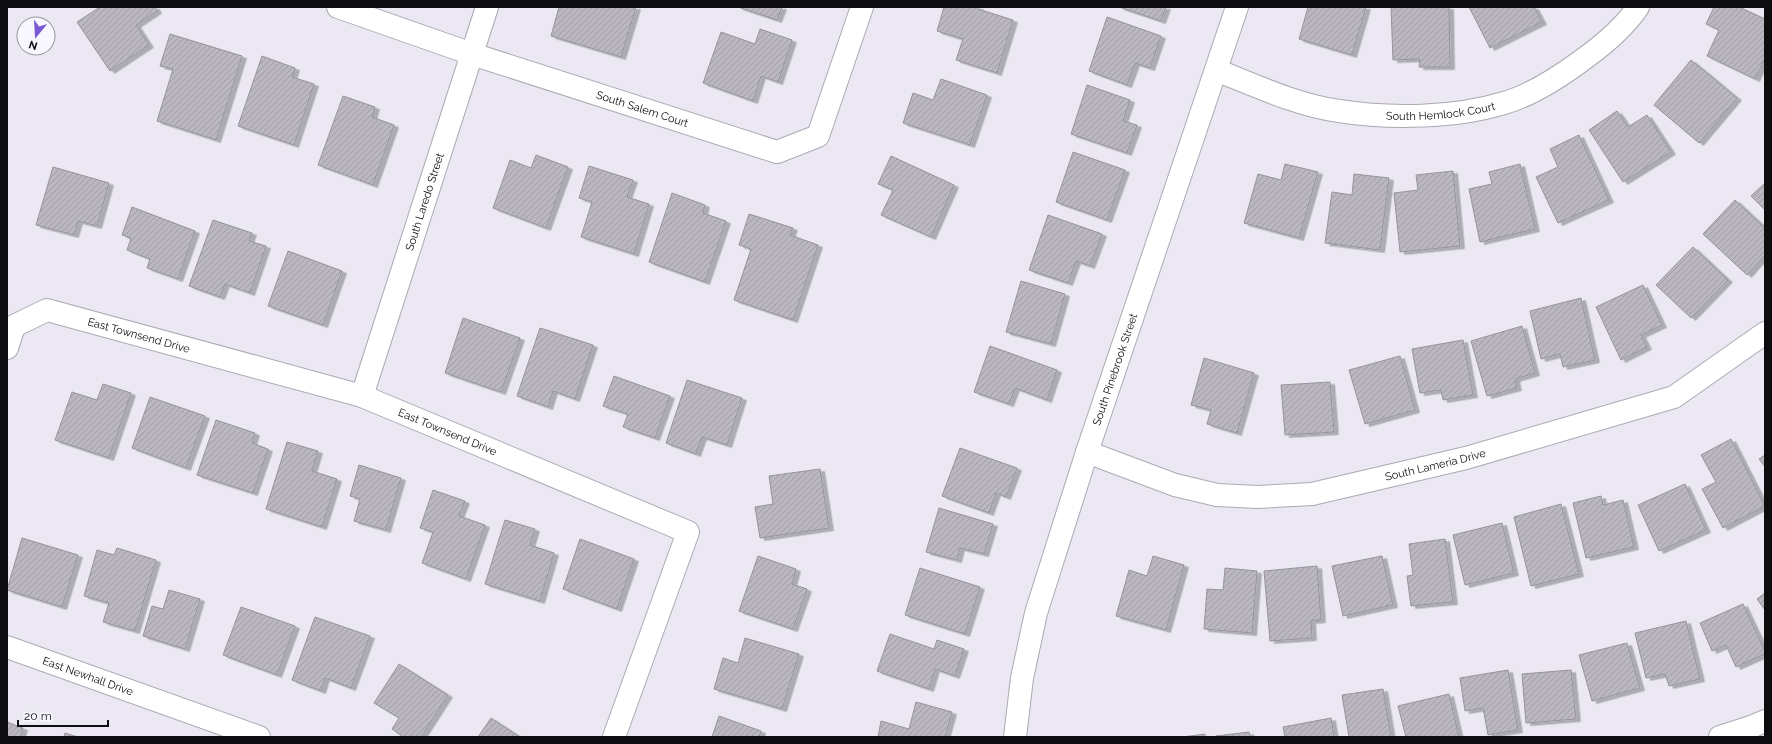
<svg xmlns="http://www.w3.org/2000/svg" width="1772" height="744" viewBox="0 0 1772 744" font-family="Raleway,sans-serif">
<style>
.building{fill:url(#building-hatch);stroke:#96929d;filter:url(#shadow)}
.lines{fill:none;stroke-linecap:round;stroke-linejoin:round}
.minor-casing{stroke:#ada9b4;stroke-width:24}
.minor{stroke:#fff;stroke-width:22}
.labels{text-anchor:middle;stroke-width:3.5;stroke-linejoin:round;paint-order:stroke}
.street-label{font-size:11px;fill:#0d0c0f;stroke:#f8f6ff}
</style>
<defs>
<pattern id="building-hatch" width="6" height="6" patternUnits="userSpaceOnUse"><rect width="6" height="6" fill="#bab7c2"/><path d="M-1 1l2-2M0 6l6-6M5 7l2-2" fill="none" stroke="#9f9ca6"/></pattern>
<filter id="shadow"><feDropShadow dx="4.5" dy="2.5" stdDeviation="0" flood-color="#0004"/></filter>
</defs>
<rect width="100%" height="100%" fill="#ebe8f3"/>
<g class="building">
<path d="M100,7H155L157,11L136,25L149,45L110,71L77,22Z"/>
<path d="M559,7H636L621,57L551,36Z"/>
<path d="M738,7H782L777,20Z"/>
<path d="M944,7H979L978,9L1013,20L997,73L956,60L963,39L937,31Z"/>
<path d="M1119,7H1166L1161,21Z"/>
<path d="M1308,7H1366L1352,55L1299,39Z"/>
<path d="M1391,7H1449L1450,67H1419L1420,59L1393,60Z"/>
<path d="M1469,7H1534L1542,22L1490,48Z"/>
<path d="M1714,7H1739L1765,19V58L1755,79L1707,56L1719,30L1706,24Z"/>
<path d="M1107,17L1161,36L1150,68L1135,63L1127,85L1089,71Z"/>
<path d="M760,29L792,40L778,82L761,76L753,101L703,83L721,32L755,44Z"/>
<path d="M170,34L242,56L216,140L157,121L173,69L160,66Z"/>
<path d="M262,56L295,68L292,77L314,84L294,145L238,126Z"/>
<path d="M1691,60L1737,98L1699,143L1654,105Z"/>
<path d="M941,79L987,95L970,145L903,123L913,93L933,100Z"/>
<path d="M1087,85L1130,100L1123,121L1137,125L1127,153L1071,134Z"/>
<path d="M343,96L375,107L372,117L394,125L373,185L318,165Z"/>
<path d="M1617,111L1628,127L1647,115L1671,152L1623,182L1589,130Z"/>
<path d="M1579,135L1609,200L1558,223L1536,177L1558,167L1550,149Z"/>
<path d="M1073,152L1125,170L1107,220L1056,202Z"/>
<path d="M536,155L568,167L546,228L493,208L510,160L531,168Z"/>
<path d="M891,156L954,185L931,237L881,215L893,190L878,184Z"/>
<path d="M1285,164L1318,172L1299,238L1244,223L1258,174L1281,180Z"/>
<path d="M1520,164L1535,229L1480,242L1469,189L1492,184L1489,172Z"/>
<path d="M589,166L633,180L627,197L649,204L634,254L581,237L592,202L579,198Z"/>
<path d="M53,167L109,183L97,226L78,221L74,235L36,225Z"/>
<path d="M1453,171L1460,246L1400,252L1394,193L1418,190L1416,175Z"/>
<path d="M1354,174L1389,178L1380,250L1325,243L1332,192L1352,195Z"/>
<path d="M1765,183V210L1751,196Z"/>
<path d="M672,193L705,205L703,213L726,221L705,282L649,262Z"/>
<path d="M1735,200L1765,228V255L1747,275L1703,234Z"/>
<path d="M132,207L195,231L178,279L147,268L150,259L127,250L131,238L122,235Z"/>
<path d="M749,214L793,228L790,235L818,245L793,320L734,300L751,249L739,245Z"/>
<path d="M1048,215L1102,234L1090,266L1076,261L1068,283L1029,270Z"/>
<path d="M213,220L252,233L249,241L266,246L250,293L225,284L220,297L189,286Z"/>
<path d="M1693,247L1728,280L1691,318L1656,285Z"/>
<path d="M288,251L342,271L323,325L268,306Z"/>
<path d="M1021,281L1065,294L1051,344L1006,332Z"/>
<path d="M1643,285L1662,325L1641,335L1647,347L1621,360L1596,307Z"/>
<path d="M1581,298L1595,360L1563,367L1560,354L1541,359L1530,311Z"/>
<path d="M463,318L520,338L501,392L445,373Z"/>
<path d="M1522,326L1535,373L1515,379L1517,388L1487,396L1471,341Z"/>
<path d="M540,328L593,345L575,399L553,391L548,407L517,396Z"/>
<path d="M1463,340L1473,395L1443,400L1441,390L1420,393L1412,349Z"/>
<path d="M990,346L1057,370L1047,400L1015,388L1009,404L974,392Z"/>
<path d="M1400,356L1415,410L1365,424L1349,370Z"/>
<path d="M1204,358L1254,373L1237,433L1207,424L1211,410L1191,405Z"/>
<path d="M614,376L670,396L655,438L623,427L628,414L603,406Z"/>
<path d="M687,380L742,398L727,445L702,437L696,454L666,443Z"/>
<path d="M1330,382L1334,432L1285,435L1281,385Z"/>
<path d="M103,384L131,393L109,458L55,440L72,392L97,400Z"/>
<path d="M150,397L205,416L186,468L132,448Z"/>
<path d="M216,420L255,433L252,443L268,449L253,493L197,475Z"/>
<path d="M1731,439L1765,506L1723,528L1702,489L1716,482L1701,455Z"/>
<path d="M287,442L318,451L312,471L337,479L322,527L266,509Z"/>
<path d="M960,448L1017,468L1006,497L996,493L989,513L942,496Z"/>
<path d="M1765,455V467L1759,459Z"/>
<path d="M359,465L401,478L386,530L354,521L360,499L350,496Z"/>
<path d="M820,469L829,528L760,538L755,507L773,504L769,476Z"/>
<path d="M1685,484L1706,530L1659,551L1638,505Z"/>
<path d="M433,490L465,501L459,516L485,525L466,579L422,563L433,532L420,528Z"/>
<path d="M1601,496L1603,505L1623,500L1634,547L1586,558L1573,503Z"/>
<path d="M1561,504L1579,574L1531,586L1514,517Z"/>
<path d="M939,508L993,524L984,554L960,548L957,560L926,552Z"/>
<path d="M505,520L535,529L530,545L554,553L540,601L485,584Z"/>
<path d="M1502,523L1514,573L1465,585L1453,535Z"/>
<path d="M22,538L78,555L62,607L7,590Z"/>
<path d="M580,539L634,559L617,609L563,589Z"/>
<path d="M1445,539L1453,602L1411,606L1407,576L1413,575L1409,544Z"/>
<path d="M117,548L156,560L135,631L103,622L109,603L84,596L97,550L114,555Z"/>
<path d="M758,556L796,569L792,584L807,589L793,629L739,611Z"/>
<path d="M1153,556L1184,565L1166,630L1116,616L1129,570L1147,576Z"/>
<path d="M1382,556L1393,605L1343,616L1332,566Z"/>
<path d="M1317,566L1321,620L1311,621L1312,638L1270,641L1264,571Z"/>
<path d="M920,568L980,587L965,634L905,615Z"/>
<path d="M1225,568L1257,571L1252,633L1204,629L1207,589L1223,590Z"/>
<path d="M169,590L200,599L185,649L143,636L152,606L163,609Z"/>
<path d="M1765,593V610L1757,599Z"/>
<path d="M1743,604L1765,651V654L1736,667L1726,645L1712,651L1700,623Z"/>
<path d="M241,607L295,626L277,675L223,655Z"/>
<path d="M315,617L370,636L351,688L325,678L321,691L292,680Z"/>
<path d="M1686,621L1700,679L1669,686L1665,674L1646,678L1635,633Z"/>
<path d="M890,634L934,649L937,640L964,649L955,676L935,669L929,689L877,671Z"/>
<path d="M745,638L799,654L782,709L714,689L723,658L738,663Z"/>
<path d="M1627,643L1640,688L1592,701L1579,655Z"/>
<path d="M399,664L448,695L421,737H403L392,729L399,718L374,703Z"/>
<path d="M1508,670L1518,730L1488,735L1483,708L1465,711L1460,678Z"/>
<path d="M1571,670L1576,719L1526,723L1522,674Z"/>
<path d="M1383,689L1391,737H1349L1342,695Z"/>
<path d="M1449,694L1459,737H1406L1398,706Z"/>
<path d="M916,702L952,712L945,737H878L881,721L909,729Z"/>
<path d="M719,716L761,731L759,737H712Z"/>
<path d="M491,718L520,737H478Z"/>
<path d="M1331,718L1334,737H1285L1283,727Z"/>
<path d="M7,722L23,728L20,737H7Z"/>
<path d="M1249,732L1250,737L1216,736Z"/>
<path d="M65,733L78,737H64Z"/>
<path d="M1205,734V737H1182Z"/>
</g>
<g class="lines">
<g class="minor-casing">
<g id="minor">
<path id="s1" d="M338,7L472,54L777,152L818,136L862,7"/>
<path id="s2" d="M1216,70C1256,86 1297,105 1339,111C1390,119 1455,118 1504,103C1532,95 1558,78 1581,61C1602,46 1624,28 1638,7"/>
<path id="s3" d="M7,348L14,326L47,310L362,396L688,532L614,737"/>
<path id="s4" d="M362,396L487,7"/>
<path id="s5" d="M1087,452L1175,485L1217,495L1258,497L1312,494L1466,458L1674,397L1765,333"/>
<path id="s6" d="M7,647L259,737"/>
<path id="s7" d="M1015,737L1022,678L1036,613L1087,452L1237,7"/>
<path d="M1720,737L1751,727L1765,721"/>
</g>
</g>
<use href="#minor" class="minor"/>
</g>
<g class="labels">
<g class="street-label">
<text dy="4" stroke="none"><textPath href="#s1" startOffset="321">South Salem Court</textPath></text>
<text dy="4" stroke="none"><textPath href="#s2" startOffset="232">South Hemlock Court</textPath></text>
<text dy="4" stroke="none"><textPath href="#s4" startOffset="204">South Laredo Street</textPath></text>
<text dy="4" stroke="none"><textPath href="#s3" startOffset="155">East Townsend Drive</textPath></text>
<text dy="4" stroke="none"><textPath href="#s7" startOffset="382">South Pinebrook Street</textPath></text>
<text dy="4" stroke="none"><textPath href="#s3" startOffset="479">East Townsend Drive</textPath></text>
<text dy="4" stroke="none"><textPath href="#s5" startOffset="359">South Lameria Drive</textPath></text>
<text dy="4" stroke="none"><textPath href="#s6" startOffset="86">East Newhall Drive</textPath></text>
</g>
</g>
<rect width="1772" height="744" fill="none" stroke="#0d0c0f" stroke-width="16"/>
<g transform="translate(36 36) rotate(198)"><circle r="19" fill="#f8f6ff" stroke="#9a989f"/>
<path d="M0-3L7 15L0 10L-7 15Z" fill="#7959d3"/>
<text y="-6" font-size="11" font-weight="bold" text-anchor="middle" fill="#0d0c0f">N</text>
</g>
<path d="M18 720v6h90v-6" fill="none" stroke="#0d0c0f" stroke-width="2"/>
<text x="24" y="720" font-size="12" fill="#0d0c0f" stroke="#f8f6ff" stroke-width="3" paint-order="stroke">20 m</text>
</svg>
